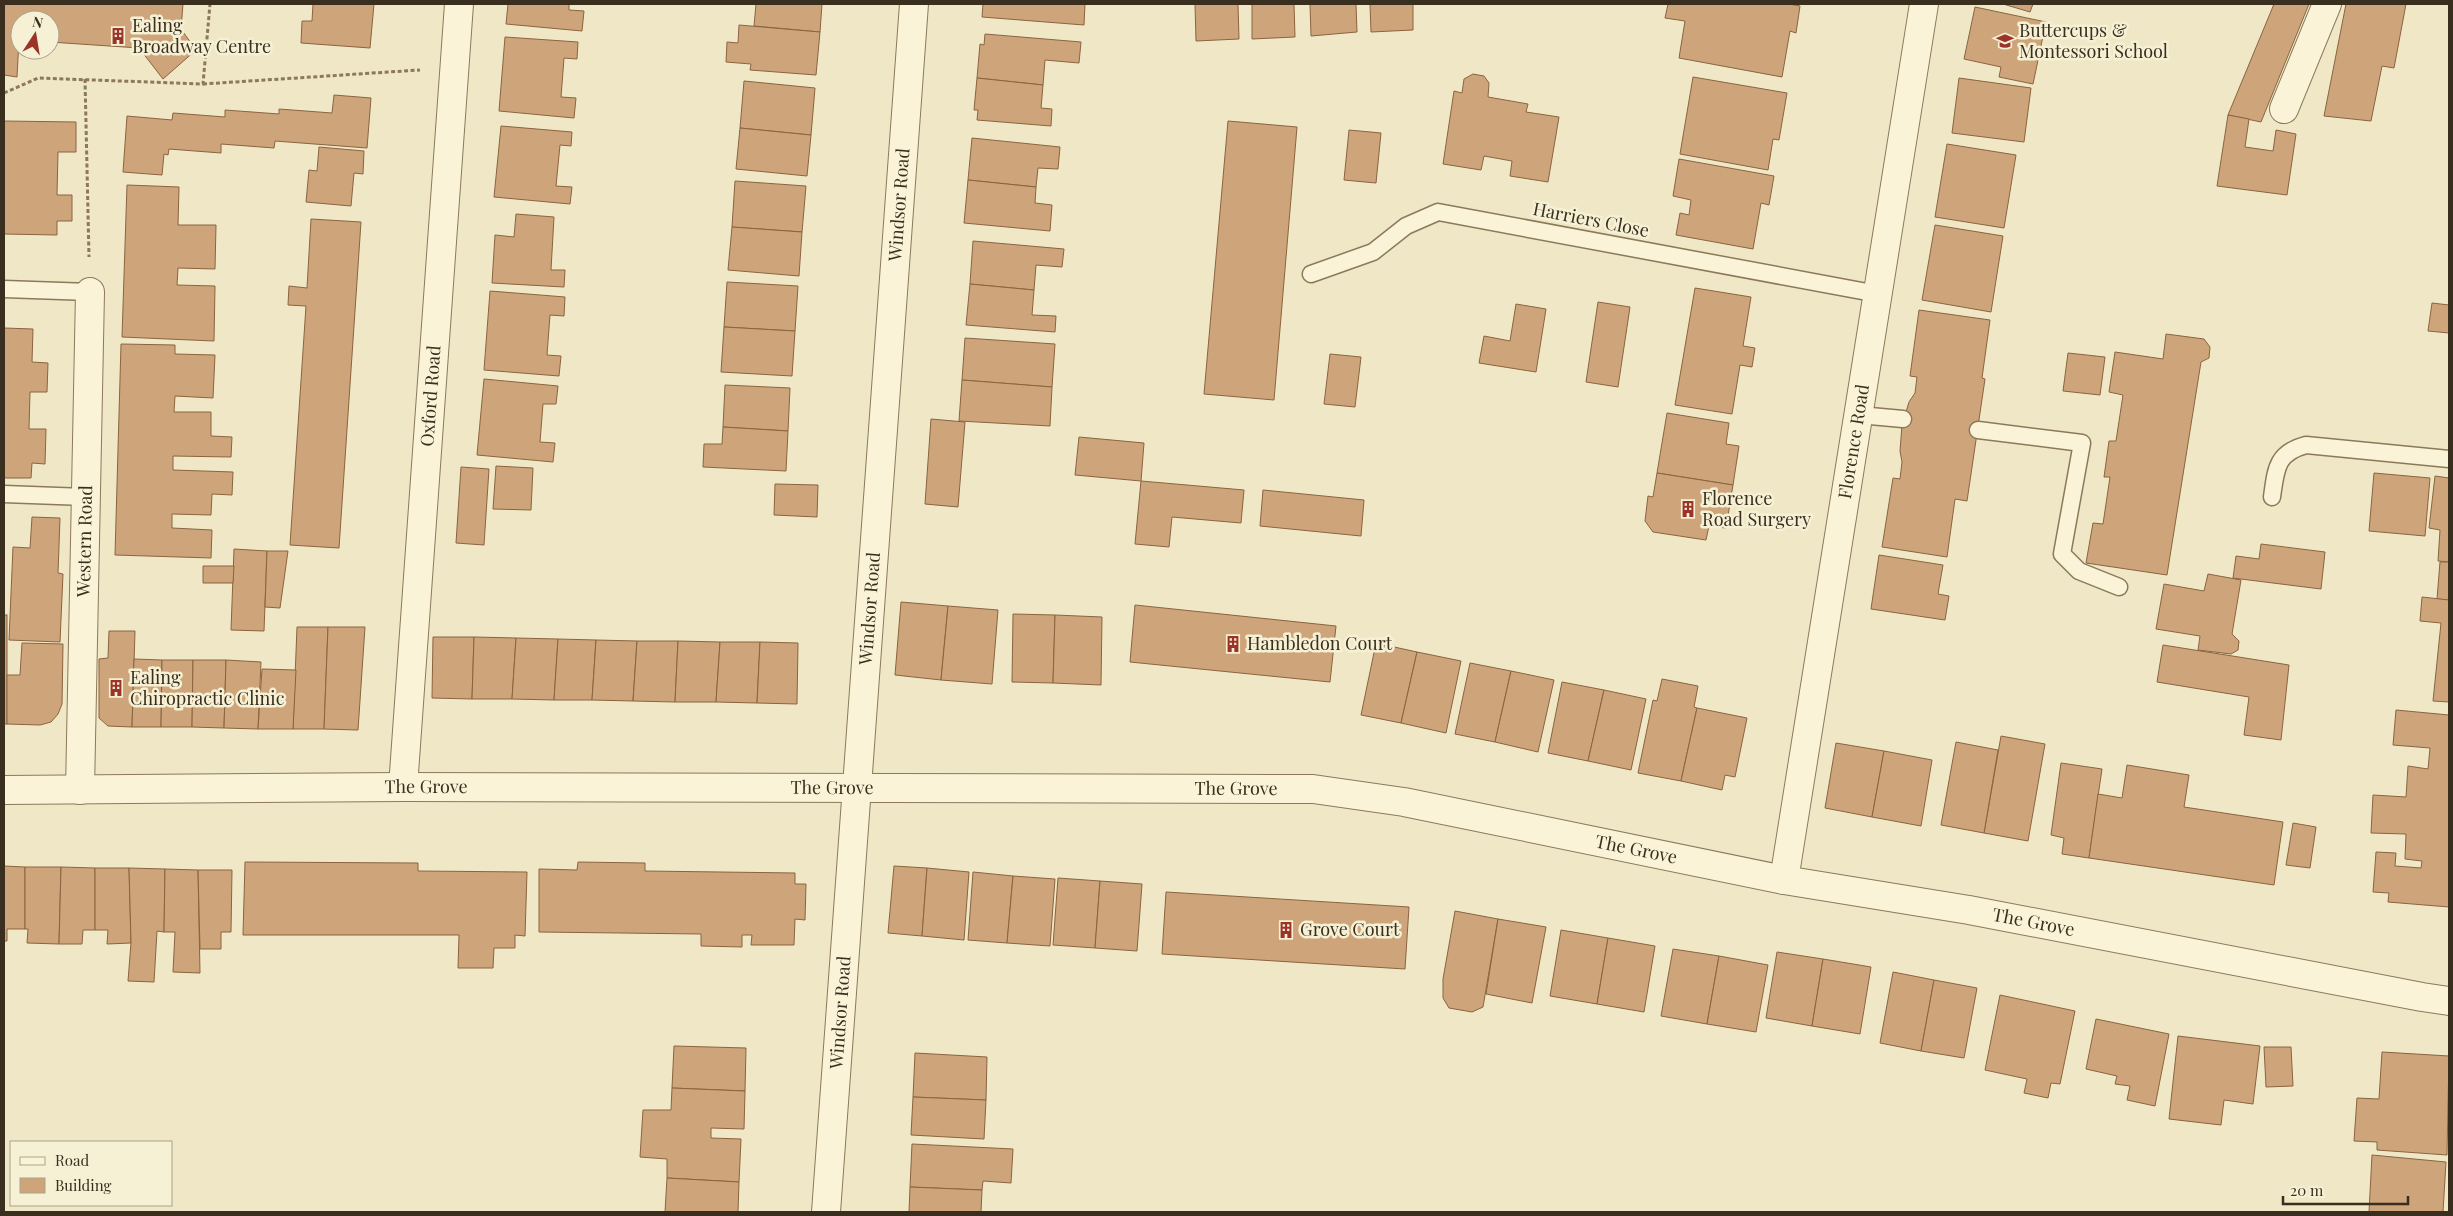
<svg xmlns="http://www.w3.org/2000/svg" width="2453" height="1216" viewBox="0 0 2453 1216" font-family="'Playfair Display',serif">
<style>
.building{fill:#cea57a;stroke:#8a6440}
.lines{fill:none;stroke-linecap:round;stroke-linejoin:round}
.service-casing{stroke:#8b795a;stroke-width:19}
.minor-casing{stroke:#8b795a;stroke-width:30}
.path{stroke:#8b795a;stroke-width:3;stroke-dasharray:4 2.5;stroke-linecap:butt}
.service{stroke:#faf3d8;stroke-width:16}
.minor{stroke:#faf3d8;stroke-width:28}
.labels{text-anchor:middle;stroke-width:5;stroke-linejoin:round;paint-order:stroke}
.poi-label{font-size:18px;fill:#3a2f1f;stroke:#f6f0d5;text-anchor:start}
.street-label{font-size:18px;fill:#3a2f1f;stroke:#f6f0d5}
</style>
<rect width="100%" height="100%" fill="#efe7c5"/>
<g class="building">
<path d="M4,4H183L181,29L196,50L163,79L139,48L50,42V20H20L17,77L4,75Z"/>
<path d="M313,4H374L370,48L301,43L302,21H312Z"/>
<path d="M508,4H569V10L584,11L582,31L506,24Z"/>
<path d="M756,4H822L820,32L754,26Z"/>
<path d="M983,4H1085L1084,25L982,17Z"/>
<path d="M1195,4H1238L1239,39L1196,41Z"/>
<path d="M1252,4H1294L1295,37L1252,39Z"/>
<path d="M1310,4H1356L1357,32L1311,36Z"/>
<path d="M1370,4H1413V30L1371,32Z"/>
<path d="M1668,4H1789L1800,6L1796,33L1790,31L1782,77L1679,58L1685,21L1665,18Z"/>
<path d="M2003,4H2033L2030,12Z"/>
<path d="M2274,4H2309L2261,122L2228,115Z"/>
<path d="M2346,4H2406L2394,68L2382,66L2371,121L2324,116Z"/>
<path d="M1975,7L2046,22L2033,84L1999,77L2001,67L1964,59Z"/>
<path d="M739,25L820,32L816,75L750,70L751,64L726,62L727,42L738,43Z"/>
<path d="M985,34L1081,42L1079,63L1045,60L1043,85L977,78L980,44L984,45Z"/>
<path d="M505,37L578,42L577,59L564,58L561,97L576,98L574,118L499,111Z"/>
<path d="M1473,74L1484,76L1489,83L1488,97L1528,104L1526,112L1559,117L1548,182L1510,176L1512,161L1484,156L1481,170L1443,164L1454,91L1462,93L1464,79Z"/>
<path d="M1693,77L1787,93L1779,140L1773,139L1768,170L1680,154Z"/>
<path d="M977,78L1043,85L1041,108L1052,109L1051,126L977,120L978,110H974Z"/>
<path d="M1959,78L2031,88L2024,142L1952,133Z"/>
<path d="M744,81L815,88L811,135L740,128Z"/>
<path d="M334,95L371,98L367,148L275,141L274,148L221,144V153L169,149L168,155L164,154L162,175L123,172L127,116L172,120L173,113L225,117V110L279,114V109L332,113Z"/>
<path d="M2228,115L2249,119L2245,147L2273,151L2276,130L2296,134L2287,195L2217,186Z"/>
<path d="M4,121L76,122V152H58L57,195H72V221H57V235L4,234Z"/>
<path d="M1228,121L1297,127L1274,400L1204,394Z"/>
<path d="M501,126L572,132L571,146L560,145L556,186L572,187L570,204L494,197Z"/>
<path d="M740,128L811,135L807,176L736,169Z"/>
<path d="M1349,130L1381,133L1376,183L1344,180Z"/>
<path d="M972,138L1060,147L1058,169L1038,168L1036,187L968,180Z"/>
<path d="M1947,144L2016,155L2004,228L1935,217Z"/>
<path d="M319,147L364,151L363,174L354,173L351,206L306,202L309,170L317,171Z"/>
<path d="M1679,159L1774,176L1769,205L1761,203L1753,249L1676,235L1680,213L1689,215L1691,200L1673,196Z"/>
<path d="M968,180L1036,187L1035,203L1052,205L1050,231L964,223Z"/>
<path d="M735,181L806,186L802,232L732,227Z"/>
<path d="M127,185L179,187L178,225H216L215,269L178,268L177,285L215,286L214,341L122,337Z"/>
<path d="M516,214L554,217L551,270H565L564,287L492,283L495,235L514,237Z"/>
<path d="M311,219L361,222L339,548L290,545L306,306L288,305L289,286L307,288Z"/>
<path d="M1935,225L2003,236L1991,312L1922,300Z"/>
<path d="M732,227L802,232L799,276L728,270Z"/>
<path d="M973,241L1064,249L1062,267L1036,265L1034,290L970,284Z"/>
<path d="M727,282L798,286L795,331L724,327Z"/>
<path d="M970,284L1034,290L1032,315L1056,316L1055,332L966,325Z"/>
<path d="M1695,288L1751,297L1743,346L1755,348L1752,367L1740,365L1732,414L1675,405Z"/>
<path d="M490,291L565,297L564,316L550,315L547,355L561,356L559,376L484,370Z"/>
<path d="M1598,302L1630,307L1618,387L1586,382Z"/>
<path d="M2432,303L2449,305V333L2428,331Z"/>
<path d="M1516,304L1546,309L1536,372L1479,363L1484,336L1510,341Z"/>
<path d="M1919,310L1990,320L1982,378L1985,379L1967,501L1955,499L1947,557L1882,547L1893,478L1900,479L1902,462L1900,451L1902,425L1909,402L1915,393L1917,377L1910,376Z"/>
<path d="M724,327L795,331L792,376L721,372Z"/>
<path d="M4,328L33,329L32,362L48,363L47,392H30L29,429H46L45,464L32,463L31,478H4Z"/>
<path d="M2166,334L2204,339L2210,347L2209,358L2201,362L2167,575L2086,563L2093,523L2103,524L2110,477H2104L2109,441H2116L2123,395L2109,392L2115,352L2163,359Z"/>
<path d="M965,338L1055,344L1052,387L962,380Z"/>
<path d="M121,344L175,345V354L215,355L213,398L175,396L174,412H211V436L232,437L231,457L173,456V470L233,472L232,495L212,494L211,515L172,514V528L212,530L211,558L115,555Z"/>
<path d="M2068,353L2105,357L2100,395L2063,391Z"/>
<path d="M1330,354L1361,357L1355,407L1324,404Z"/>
<path d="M484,379L558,386L556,404H543L540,442L555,443L553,462L477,455Z"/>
<path d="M962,380L1052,387L1050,426L959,421Z"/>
<path d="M725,385L790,388L788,431L723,427Z"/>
<path d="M1667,413L1729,423L1726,444L1739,446L1733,485L1657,473Z"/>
<path d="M931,419L965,422L958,507L925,504Z"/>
<path d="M723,427L788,431L786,471L703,467L704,444H722Z"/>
<path d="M1079,437L1144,443L1141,481L1075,475Z"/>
<path d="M496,466L533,468L531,510L493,509Z"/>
<path d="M461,467L489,469L484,545L456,543Z"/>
<path d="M1657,473L1733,485L1726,528L1709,526L1706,540L1653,532L1645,521L1648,496L1653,497Z"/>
<path d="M2374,473L2430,478L2425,536L2369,531Z"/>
<path d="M2435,476L2449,478V562L2438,561L2440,530L2429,528Z"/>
<path d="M1141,481L1244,490L1241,523L1172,517L1169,547L1135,544Z"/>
<path d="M775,484L818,485L817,517L774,515Z"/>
<path d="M1263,490L1364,500L1361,536L1260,526Z"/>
<path d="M32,517L60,518L58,573L63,574L60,642L9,640L13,547L30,548Z"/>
<path d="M2261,544L2325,552L2321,589L2233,578L2236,556L2259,559Z"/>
<path d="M234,549L267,551L264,631L231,630Z"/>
<path d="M267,551H288L280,608L265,607Z"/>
<path d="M1879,555L1943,565L1938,594L1949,596L1945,620L1871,609Z"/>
<path d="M2440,562H2449V600L2437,599Z"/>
<path d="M203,566H234L233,583H203Z"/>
<path d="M2208,574L2241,580L2232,634L2239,641L2238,650L2231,654L2198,650L2200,636L2156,629L2164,584L2204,591Z"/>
<path d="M2422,597L2449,600V702L2433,701L2441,623L2420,621Z"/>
<path d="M901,602L948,606L941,680L895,675Z"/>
<path d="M1135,605L1336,626L1330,682L1130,662Z"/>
<path d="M948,606L998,610L992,684L941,680Z"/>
<path d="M1013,614L1055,615L1053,683L1012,682Z"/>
<rect x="4" y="615" width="3" height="109"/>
<path d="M1055,615L1102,617L1101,685L1053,683Z"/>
<path d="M297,627H328L324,729H293Z"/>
<path d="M328,627H365L358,730L324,729Z"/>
<path d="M109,631H135L132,727L108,726L99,718V659L108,658Z"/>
<path d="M433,637H474L472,699L432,698Z"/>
<path d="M474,637L516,638L512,699H472Z"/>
<path d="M516,638L558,639L554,700L512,699Z"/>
<path d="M558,639L596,640L592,700H554Z"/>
<path d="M596,640L637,641L633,701L592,700Z"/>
<path d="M637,641H678L675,702L633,701Z"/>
<path d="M678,641L720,642L716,702H675Z"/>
<path d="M720,642H760L757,703L716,702Z"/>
<path d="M760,642L798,643L797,704L757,703Z"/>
<path d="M22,643L63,644L62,704L58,714L51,722L40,725L7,724V675H20Z"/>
<path d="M1376,643L1417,652L1401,723L1361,715Z"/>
<path d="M2163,645L2289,665L2281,740L2244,735L2249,697L2157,682Z"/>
<path d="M1417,652L1461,661L1446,733L1401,723Z"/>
<path d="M134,659L162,660L161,727H132Z"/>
<path d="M162,660H193L192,727H161Z"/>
<path d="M193,660H226L224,728L192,727Z"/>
<path d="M226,660L261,662L258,729L224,728Z"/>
<path d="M1470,663L1511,671L1495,742L1455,734Z"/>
<path d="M262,669L296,670L293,729H258Z"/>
<path d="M1511,671L1554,680L1538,752L1495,742Z"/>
<path d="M1662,679L1698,686L1694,707L1697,708L1681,781L1638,773L1653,700L1657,701Z"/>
<path d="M1562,682L1604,690L1588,761L1548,753Z"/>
<path d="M1604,690L1646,699L1631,770L1588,761Z"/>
<path d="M1697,708L1747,718L1735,777L1725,775L1722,790L1681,781Z"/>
<path d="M2396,710L2449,715V907L2388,902L2389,893L2373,892L2376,852L2396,853L2395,866L2421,868L2422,861L2405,859L2406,834L2371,833L2373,795L2406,797L2408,766L2428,769L2430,748L2393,745Z"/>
<path d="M2001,736L2045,744L2028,841L1984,833Z"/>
<path d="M1956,742L1998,750L1984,833L1941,825Z"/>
<path d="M1836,743L1884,751L1872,817L1825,808Z"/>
<path d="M1884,751L1932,760L1921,826L1872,817Z"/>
<path d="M2061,763L2102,769L2089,858L2062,854L2064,838L2051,835Z"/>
<path d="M2127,765L2189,775L2184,807L2283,822L2274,885L2089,858L2098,794L2122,798Z"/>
<path d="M2293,823L2316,827L2310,868L2286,865Z"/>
<path d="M245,862L418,863V871L527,872L525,936L515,935V948H494L493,968H458L459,935H243Z"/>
<path d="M578,862L645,863V871L795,873V884H806L805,920L795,919L794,945H751L752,935H742V947L701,946V934L539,932V869L577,870Z"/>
<path d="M4,866L25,867V929H7V941H4Z"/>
<path d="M894,866L927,868L922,936L888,933Z"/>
<path d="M25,867H61L59,944L27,943L28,929H25Z"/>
<path d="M61,867L95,868V930H83L82,944H59Z"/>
<path d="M95,868H129L131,943L107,944L108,930H95Z"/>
<path d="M129,868L165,869L164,932L157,931L154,982L128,981L131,943Z"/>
<path d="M927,868L969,872L964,940L922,936Z"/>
<path d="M165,869L198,870L200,973L173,972L175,932H164Z"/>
<path d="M198,870H232L231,932H221V949H200Z"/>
<path d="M973,872L1013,876L1007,943L968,940Z"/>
<path d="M1013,876L1055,879L1050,946L1007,943Z"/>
<path d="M1058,878L1100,881L1095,948L1053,945Z"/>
<path d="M1100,881L1142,884L1137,951L1095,948Z"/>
<path d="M1166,892L1409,907L1405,969L1162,954Z"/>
<path d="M1455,911L1498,919L1483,1007L1472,1012L1449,1008L1443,998V979Z"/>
<path d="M1498,919L1546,927L1532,1003L1486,994Z"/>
<path d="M1561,930L1608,938L1597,1004L1550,996Z"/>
<path d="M1608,938L1655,946L1644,1012L1597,1004Z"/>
<path d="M1673,949L1719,956L1707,1024L1661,1016Z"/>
<path d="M1777,952L1823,959L1812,1026L1766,1018Z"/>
<path d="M1719,956L1768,965L1756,1032L1707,1024Z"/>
<path d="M1823,959L1871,967L1860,1034L1812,1026Z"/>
<path d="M1893,972L1934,980L1921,1051L1880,1043Z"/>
<path d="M1934,980L1977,988L1964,1058L1921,1051Z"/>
<path d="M2000,995L2075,1011L2060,1084L2051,1083L2048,1098L2024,1093L2027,1079L1985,1070Z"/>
<path d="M2096,1019L2169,1034L2155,1106L2127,1100L2130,1086L2115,1084L2117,1076L2086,1069Z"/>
<path d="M2178,1036L2260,1046L2253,1104L2224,1100L2221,1125L2169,1119Z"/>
<path d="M674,1046L746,1048L745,1091L672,1088Z"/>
<path d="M2264,1047H2291L2293,1086L2266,1087Z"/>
<path d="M2382,1052L2449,1056L2447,1155L2377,1150V1142L2354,1141L2357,1098L2379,1099Z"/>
<path d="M915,1053L987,1057L986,1100L913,1097Z"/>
<path d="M672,1088L745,1091L744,1129L711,1128V1138L741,1139L739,1182L667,1178V1159L640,1157L643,1110H671Z"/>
<path d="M913,1097L986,1100L984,1139L911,1135Z"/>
<path d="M912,1144L1013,1149L1011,1183L983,1181L982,1190L910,1187Z"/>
<path d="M2372,1155L2446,1162L2443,1212H2369Z"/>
<path d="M667,1178L739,1182L738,1212H665Z"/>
<path d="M910,1187L982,1190L981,1212H909Z"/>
</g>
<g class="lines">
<g class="service-casing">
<g id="service">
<path d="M1311,274L1373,252L1406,226L1438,212L1878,294"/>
<path d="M4,289L90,292"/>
<path d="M1859,415L1903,419"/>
<path d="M1978,430L2082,443L2062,554L2079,571L2119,587"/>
<path d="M4,494L85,497"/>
<path d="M2272,497C2276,469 2276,453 2306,445L2449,459"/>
</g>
</g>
<g class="minor-casing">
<g id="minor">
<path d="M2284,109L2327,4"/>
<path id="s1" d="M403,787L459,4"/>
<path id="s2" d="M4,790L403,787L1313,789L1404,802L1784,880L1969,910L2422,997L2449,1001"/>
<path id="s3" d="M80,790L90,292"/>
<path id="s4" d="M1784,880L1924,4"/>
<path id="s5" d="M826,1212L914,4"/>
</g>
</g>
<g class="path">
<path d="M85,79L89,257"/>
<path d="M203,84L420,70"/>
<path d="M4,93L38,78L203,84L210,4"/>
</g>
<use href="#service" class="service"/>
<use href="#minor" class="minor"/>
</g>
<defs>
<g id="building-bare" transform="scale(1.35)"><path d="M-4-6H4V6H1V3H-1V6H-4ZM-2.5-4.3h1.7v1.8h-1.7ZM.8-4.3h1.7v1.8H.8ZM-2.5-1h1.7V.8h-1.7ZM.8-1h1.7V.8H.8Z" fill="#9b3329" stroke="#f6f0d5" stroke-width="2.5" paint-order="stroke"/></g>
<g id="school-bare" transform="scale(1.35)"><path d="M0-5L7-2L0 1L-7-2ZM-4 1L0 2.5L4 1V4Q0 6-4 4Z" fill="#9b3329" stroke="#f6f0d5" stroke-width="2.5" paint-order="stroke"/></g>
</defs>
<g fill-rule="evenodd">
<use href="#building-bare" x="118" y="36"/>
<use href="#school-bare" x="2005" y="41"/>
<use href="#building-bare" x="1688" y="509"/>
<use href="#building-bare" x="1233" y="644"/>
<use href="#building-bare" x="116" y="688"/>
<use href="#building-bare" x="1286" y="930"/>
</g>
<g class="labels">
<g class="poi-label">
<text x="132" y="32">Ealing<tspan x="132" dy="21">Broadway Centre</tspan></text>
<text x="2019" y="37">Buttercups &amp;<tspan x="2019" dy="21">Montessori School</tspan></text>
<text x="1702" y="505">Florence<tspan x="1702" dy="21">Road Surgery</tspan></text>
<text x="1247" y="650">Hambledon Court</text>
<text x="130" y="684">Ealing<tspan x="130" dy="21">Chiropractic Clinic</tspan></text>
<text x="1300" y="936">Grove Court</text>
</g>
<g class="street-label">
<text dy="6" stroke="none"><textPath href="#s5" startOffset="1010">Windsor Road</textPath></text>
<text transform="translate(1591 220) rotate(11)" y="6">Harriers Close</text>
<text dy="6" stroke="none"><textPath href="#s1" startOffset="392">Oxford Road</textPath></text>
<text dy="6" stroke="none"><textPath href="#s4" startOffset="444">Florence Road</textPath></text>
<text dy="6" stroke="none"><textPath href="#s3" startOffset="249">Western Road</textPath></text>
<text dy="6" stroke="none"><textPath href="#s5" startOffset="605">Windsor Road</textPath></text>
<text dy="6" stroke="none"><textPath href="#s2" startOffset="422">The Grove</textPath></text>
<text dy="6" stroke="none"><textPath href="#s2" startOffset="828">The Grove</textPath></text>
<text dy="6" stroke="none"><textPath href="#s2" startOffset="1232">The Grove</textPath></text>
<text dy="6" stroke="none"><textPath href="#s2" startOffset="1638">The Grove</textPath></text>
<text dy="6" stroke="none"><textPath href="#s2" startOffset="2042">The Grove</textPath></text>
<text dy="6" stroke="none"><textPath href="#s5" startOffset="200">Windsor Road</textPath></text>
</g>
</g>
<rect width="2453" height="1216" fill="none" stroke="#3a2f1f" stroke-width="10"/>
<rect x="10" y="1141" width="162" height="65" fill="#f6f0d5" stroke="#aba38c"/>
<rect x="20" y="1157" width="25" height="8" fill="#faf3d8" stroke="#aba38c"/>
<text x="55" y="1166" font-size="15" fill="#3a2f1f">Road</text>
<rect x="20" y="1178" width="25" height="15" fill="#cea57a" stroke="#aba38c"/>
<text x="55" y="1191" font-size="15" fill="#3a2f1f">Building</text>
<g transform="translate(35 35) rotate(12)"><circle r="24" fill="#f6f0d5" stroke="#aba38c"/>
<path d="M0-4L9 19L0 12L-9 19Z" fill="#9b3329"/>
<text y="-8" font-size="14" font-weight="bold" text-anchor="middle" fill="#3a2f1f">N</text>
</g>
<path d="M2283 1196v8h125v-8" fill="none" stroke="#3a2f1f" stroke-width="2.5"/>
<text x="2290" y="1196" font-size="15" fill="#3a2f1f" stroke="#f6f0d5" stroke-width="4" paint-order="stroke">20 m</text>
</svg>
